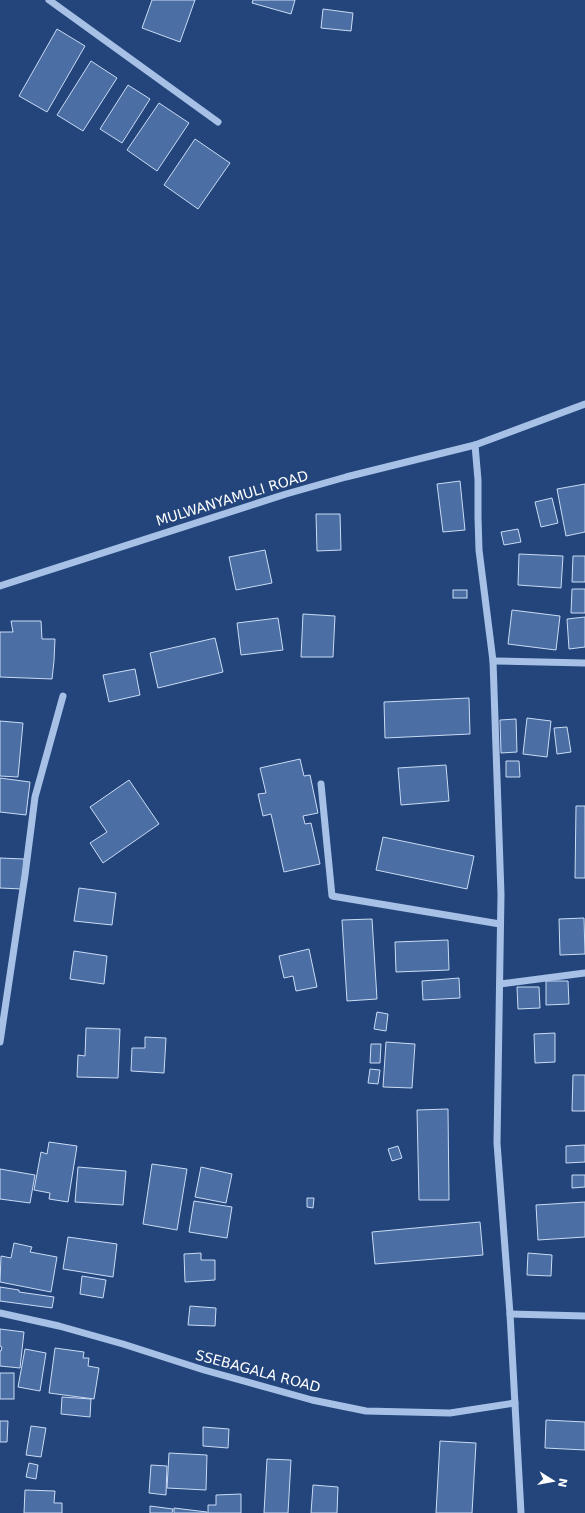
<svg xmlns="http://www.w3.org/2000/svg" width="585" height="1513" viewBox="0 0 585 1513" font-family="'DejaVu Sans',sans-serif">
<style>
.building{fill:#4b6fa5;stroke:#cadbf4}
.lines{fill:none;stroke-linecap:round;stroke-linejoin:round}
.minor{stroke:#a7c0e5;stroke-width:7}
.labels{text-anchor:middle;stroke-width:3.5;stroke-linejoin:round;paint-order:stroke}
.street-label{font-size:14px;fill:#fff;stroke:#23457c}
</style>
<rect width="100%" height="100%" fill="#23457c"/>
<g class="building">
<path d="M152,0H195L180,42L142,28Z"/>
<path d="M253,0H295L291,14L252,3Z"/>
<path d="M323,9L353,13L351,31L321,28Z"/>
<path d="M57,29L85,46L47,112L19,96Z"/>
<path d="M91,61L117,78L83,131L57,115Z"/>
<path d="M128,85L150,99L122,143L100,129Z"/>
<path d="M159,103L189,123L157,171L127,150Z"/>
<path d="M195,139L230,163L198,209L164,185Z"/>
<path d="M460,481L465,530L443,532L437,484Z"/>
<path d="M585,484V532L566,536L557,489Z"/>
<path d="M552,498L558,523L541,527L535,502Z"/>
<path d="M316,514H340L341,550L317,551Z"/>
<path d="M518,529L521,542L504,545L501,532Z"/>
<path d="M265,550L272,583L236,590L229,557Z"/>
<path d="M519,554L563,556L561,588L518,585Z"/>
<path d="M573,556H585V582H572Z"/>
<path d="M572,589H585V613H571Z"/>
<rect x="453" y="590" width="14" height="8"/>
<path d="M512,610L560,616L556,650L508,644Z"/>
<path d="M303,614L335,616L333,657H301Z"/>
<path d="M585,617V647L569,649L567,619Z"/>
<path d="M278,618L283,650L241,655L237,623Z"/>
<path d="M11,621H41L42,639H55L54,661L52,679L0,677V632H13Z"/>
<path d="M215,638L223,672L158,688L150,653Z"/>
<path d="M135,669L140,695L109,702L103,675Z"/>
<path d="M469,698L470,734L385,738L384,702Z"/>
<path d="M527,718L551,721L547,757L523,754Z"/>
<path d="M516,719L517,752L501,753L500,720Z"/>
<path d="M0,721L23,723L18,777L0,776Z"/>
<path d="M567,727L571,752L557,754L554,728Z"/>
<path d="M300,759L304,776L310,775L318,813L303,816L305,824L311,823L320,864L284,872L271,814L263,816L258,794L266,793L260,768Z"/>
<path d="M506,761H519L520,777H506Z"/>
<path d="M446,765L449,801L401,805L398,768Z"/>
<path d="M0,778L30,782L26,815L0,812Z"/>
<path d="M129,780L159,824L103,863L90,843L107,832L90,807Z"/>
<path d="M576,806H585V878H575Z"/>
<path d="M383,837L474,856L467,889L376,870Z"/>
<path d="M0,858L24,859L22,889L0,888Z"/>
<path d="M79,888L116,893L112,925L74,921Z"/>
<path d="M584,918L585,954L560,955L559,919Z"/>
<path d="M372,919L377,999L347,1001L342,920Z"/>
<path d="M448,940L449,970L396,972L395,942Z"/>
<path d="M309,949L317,987L296,991L293,976L284,978L279,956Z"/>
<path d="M74,951L107,956L104,984L70,979Z"/>
<path d="M459,978L460,998L423,1000L422,981Z"/>
<path d="M546,981H568L569,1004L546,1005Z"/>
<path d="M517,987H539L540,1008L518,1009Z"/>
<path d="M377,1012L388,1014L386,1031L374,1029Z"/>
<path d="M86,1028L120,1029L118,1078L77,1077L78,1055L85,1056Z"/>
<path d="M555,1033V1062L535,1063L534,1034Z"/>
<path d="M145,1037L166,1038L164,1073L131,1071L132,1048H145Z"/>
<path d="M386,1042L415,1044L412,1088L383,1087Z"/>
<path d="M371,1044H381L380,1063H370Z"/>
<path d="M370,1069L380,1070L378,1084L368,1083Z"/>
<path d="M573,1075H585V1111H572Z"/>
<path d="M448,1109L449,1200H419L417,1110Z"/>
<path d="M49,1142L77,1146L68,1202L49,1199L50,1193L34,1190L41,1152L47,1154Z"/>
<path d="M585,1145V1162L566,1163V1146Z"/>
<path d="M398,1146L402,1158L392,1161L388,1149Z"/>
<path d="M152,1164L187,1169L177,1230L143,1224Z"/>
<path d="M78,1167L126,1171L123,1205L75,1202Z"/>
<path d="M201,1167L232,1174L226,1203L195,1197Z"/>
<path d="M0,1169L35,1175L30,1203L0,1199Z"/>
<path d="M572,1175H585V1187L572,1188Z"/>
<path d="M307,1198H314L313,1208L307,1207Z"/>
<path d="M194,1201L232,1207L227,1238L189,1232Z"/>
<path d="M585,1202V1237L538,1240L536,1205Z"/>
<path d="M480,1222L483,1255L375,1264L372,1232Z"/>
<path d="M68,1237L117,1244L113,1277L63,1269Z"/>
<path d="M14,1243L32,1247L30,1252L57,1257L51,1292L0,1282L1,1256L11,1258Z"/>
<path d="M201,1253V1260H215V1280L185,1282L184,1254Z"/>
<path d="M528,1253L552,1255L551,1276L527,1275Z"/>
<path d="M82,1276L106,1280L103,1298L80,1294Z"/>
<path d="M0,1287L19,1290V1292L54,1297L52,1308L0,1301Z"/>
<path d="M190,1306L216,1308L215,1326L188,1325Z"/>
<path d="M0,1329L24,1332L20,1368L0,1366V1351H1L2,1347L0,1346Z"/>
<path d="M55,1348L84,1352L83,1358H89L88,1366L99,1368L94,1399L49,1393Z"/>
<path d="M25,1349L46,1353L40,1391L18,1387Z"/>
<rect x="0" y="1373" width="14" height="26"/>
<path d="M62,1397L91,1399L90,1417L61,1414Z"/>
<path d="M546,1420L585,1422V1450L545,1448Z"/>
<path d="M0,1421H8L7,1442H0Z"/>
<path d="M31,1426L46,1428L41,1457L26,1455Z"/>
<path d="M203,1427L229,1429L228,1448L203,1446Z"/>
<path d="M440,1441L476,1443L472,1513H436Z"/>
<path d="M169,1453L207,1455L206,1490L167,1488Z"/>
<path d="M267,1459L291,1460L288,1513H264Z"/>
<path d="M29,1463L38,1465L36,1479L26,1477Z"/>
<path d="M151,1465L167,1466L166,1495L149,1493Z"/>
<path d="M313,1485L338,1487L337,1513H311Z"/>
<path d="M25,1490L55,1491L54,1503H62V1513H24Z"/>
<path d="M241,1494V1513H208V1505H216V1495Z"/>
<path d="M150,1506L173,1509L172,1513H150Z"/>
<path d="M174,1508L207,1512V1513H174Z"/>
</g>
<g class="lines">
<g class="minor">
<path d="M49,0L218,122"/>
<path d="M475,445L478,480V517L479,550L493,661L501,894L497,1143L510,1314L521,1513"/>
<path d="M0,586L286,494L346,477L475,445L585,404"/>
<path d="M493,661L585,663"/>
<path d="M321,784L332,896L500,924"/>
<path d="M500,984L585,973"/>
<path d="M0,1042L25,875L35,797L63,696"/>
<path d="M0,1313L59,1326L123,1344L204,1370L312,1400L366,1411L450,1413L515,1403"/>
<path d="M510,1314L585,1316"/>
</g>
</g>
<g class="labels">
<g class="street-label">
<text transform="translate(232 498) rotate(-17)" y="5">MULWANYAMULI ROAD</text>
<text transform="translate(258 1371) rotate(15)" y="5">SSEBAGALA ROAD</text>
</g>
</g>
<g transform="translate(553 1481) rotate(101)" stroke="#23457c" stroke-width="3" paint-order="stroke">
<path d="M0-3L7 15L0 10L-7 15Z" fill="#ffffff"/>
<text y="-6" font-size="11" font-weight="bold" text-anchor="middle" fill="#ffffff">N</text>
</g>
</svg>
